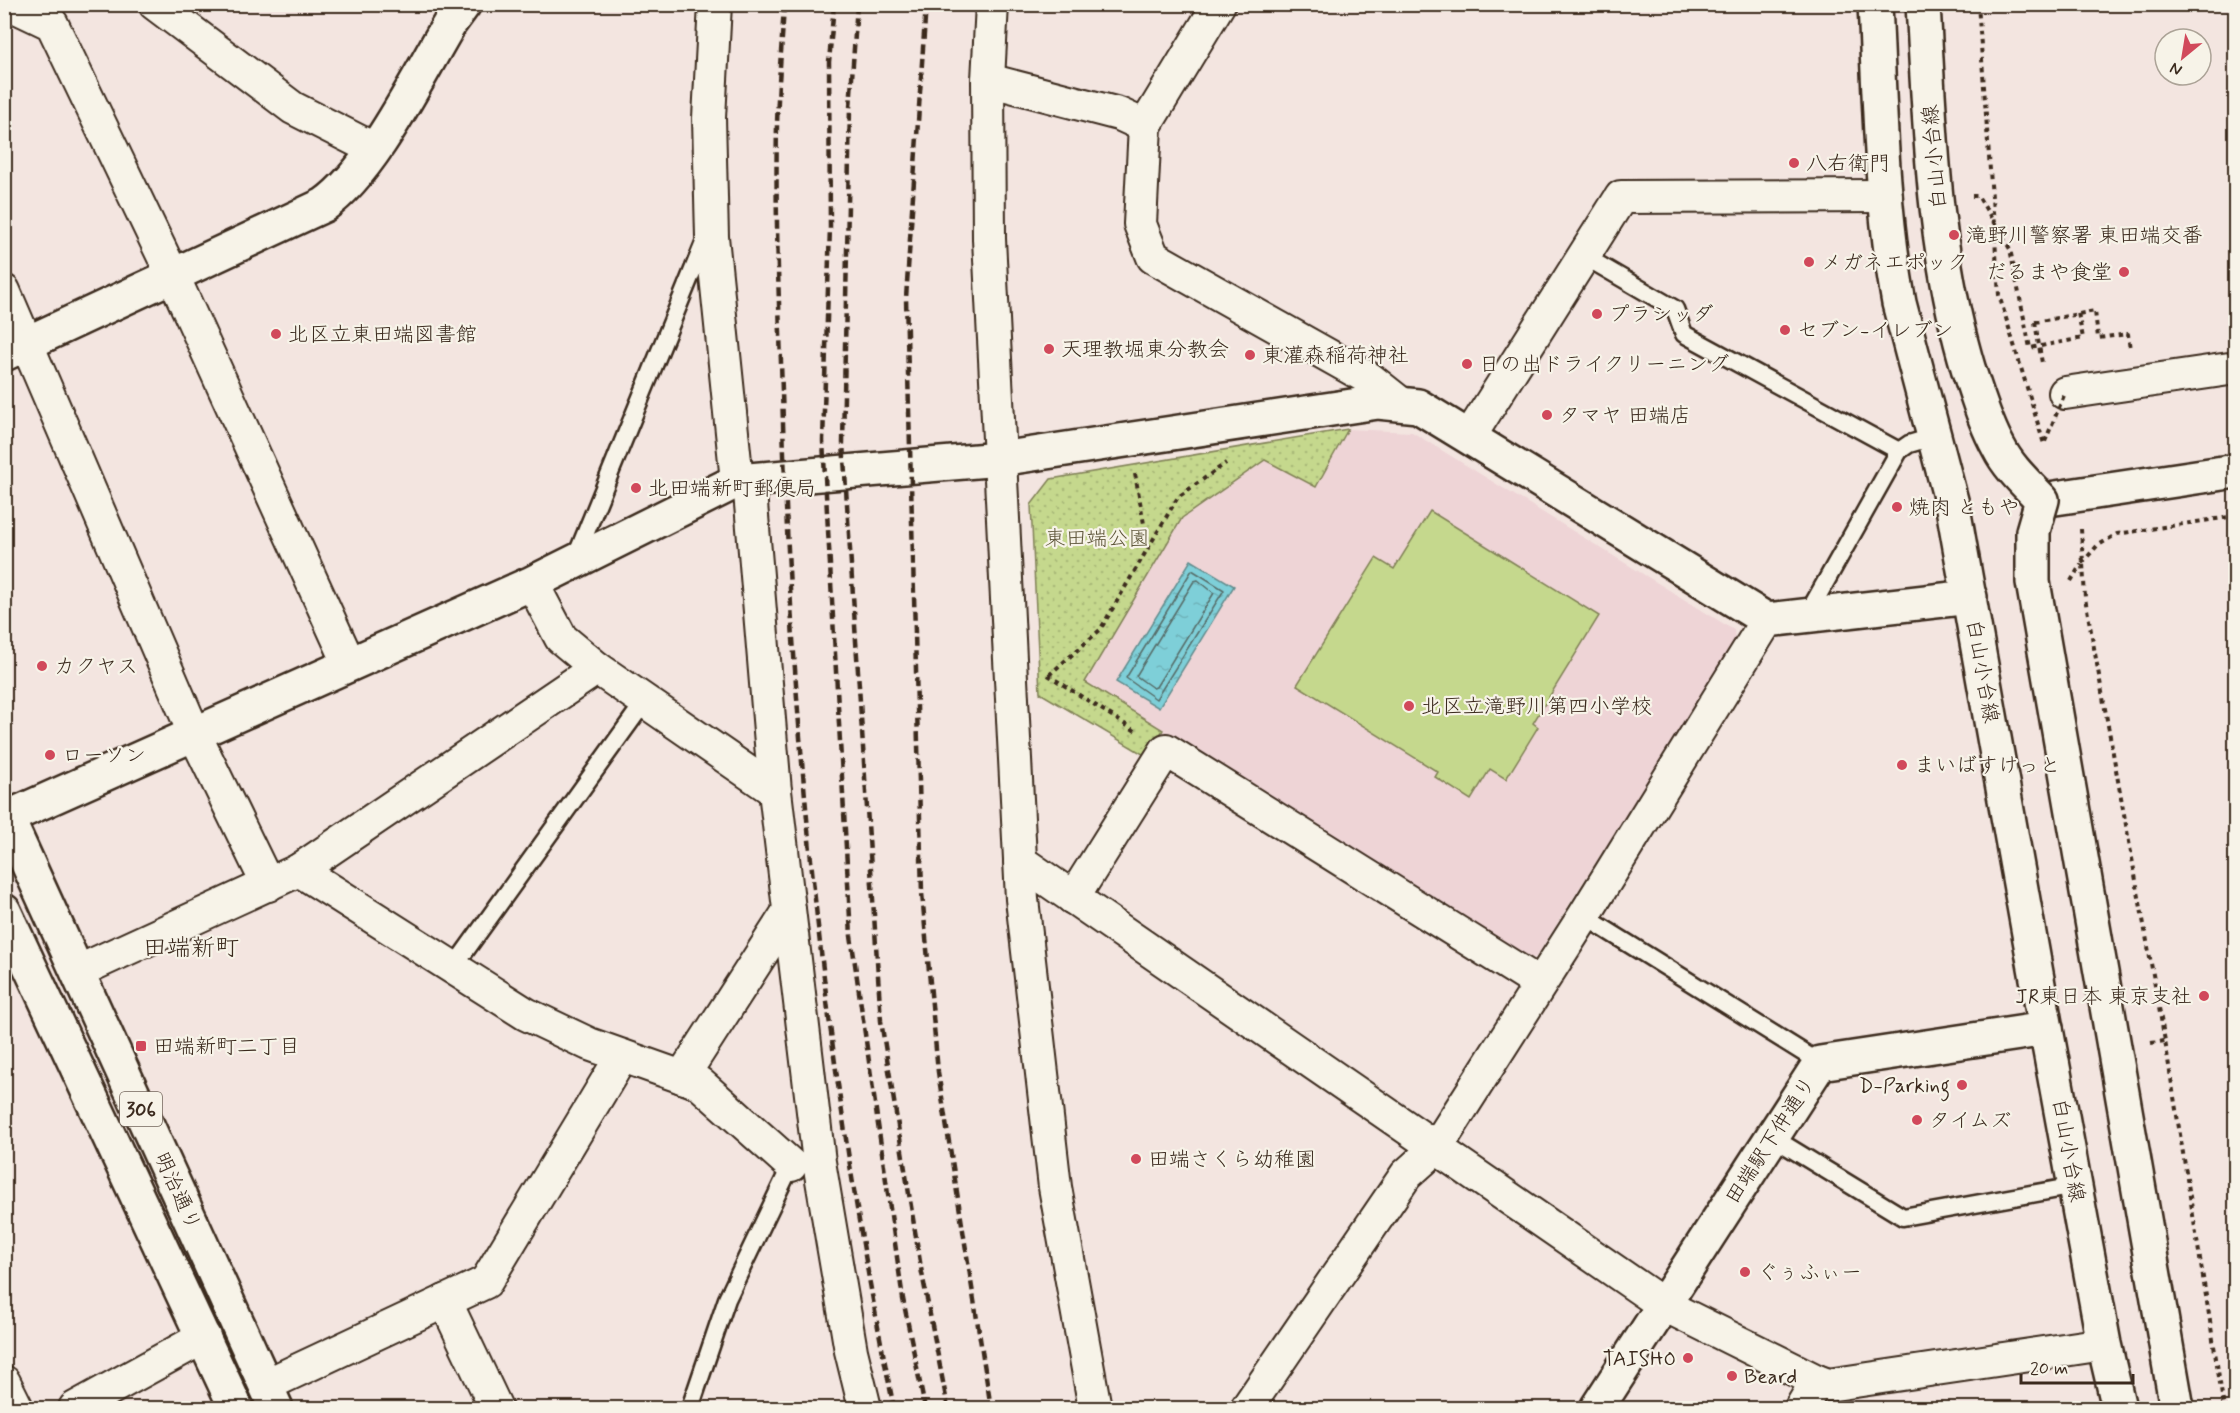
<svg xmlns="http://www.w3.org/2000/svg" width="2240" height="1413" viewBox="0 0 2240 1413" font-family="Mynerve,'Klee One',sans-serif">
<style>
.built{fill:#eed4d6}
.park{fill:url(#park-dots);stroke:#808156;stroke-width:1.5}
.pitch{fill:#c5d88d;stroke:#808156;stroke-width:1.5}
.water{fill:url(#water-ripples);stroke:#638d8e;stroke-width:1.5}
.lines{fill:none;stroke-linecap:round;stroke-linejoin:round}
.shore{stroke:#566c68;stroke-width:1.5}
.lane-casing{stroke:#3b2a1e;stroke-width:21}
.street-casing{stroke:#3b2a1e;stroke-width:36}
.secondary-casing{stroke:#3b2a1e;stroke-width:38}
.primary-casing{stroke:#3b2a1e;stroke-width:38}
.path{stroke:#3b2a1e;stroke-width:4;stroke-dasharray:4.5 4.5;stroke-linecap:butt}
.lane{stroke:#f7f3e8;stroke-width:16}
.street{stroke:#f7f3e8;stroke-width:32}
.secondary{stroke:#f7f3e8;stroke-width:33}
.primary{stroke:#f7f3e8;stroke-width:33}
.rail{stroke:#3b2a1e;stroke-width:4.5;stroke-dasharray:9 4.5;stroke-linecap:butt}
.secondary-bridge-casing{stroke:#3b2a1e;stroke-width:38;stroke-linecap:butt}
.path-bridge{stroke:#3b2a1e;stroke-width:4;stroke-dasharray:4.5 4.5;stroke-linecap:butt}
.secondary-bridge{stroke:#f7f3e8;stroke-width:33}
.poi-dot{fill:#d1495b;stroke:#f7f3e8;stroke-width:2}
.labels{text-anchor:middle;stroke-width:4.5;stroke-linejoin:round;paint-order:stroke}
.shield{fill:#f7f3e8;stroke:#73665b;stroke-width:1.5}
.shield-label{font-size:20px;font-weight:bold;fill:#3b2a1e}
.street-label{font-size:21px;fill:#3b2a1e;stroke:#f7f3e8}
.poi-label{font-size:21px;fill:#3b2a1e;stroke:#f7f3e8;text-anchor:start}
.park-label{font-size:21px;fill:#5e563a;stroke:#f7f3e8}
.quarter-label{font-size:24px;fill:#3b2a1e;stroke:#f7f3e8}
</style>
<defs>
<pattern id="park-dots" width="8" height="8" patternUnits="userSpaceOnUse" patternTransform="scale(1.5)"><rect width="8" height="8" fill="#c5d88d"/><path d="M2 2h.1M6 6h.1" fill="none" stroke="#aaba79" stroke-width="1.8" stroke-linecap="round"/></pattern>
<pattern id="water-ripples" width="26" height="14" patternUnits="userSpaceOnUse" patternTransform="scale(1.5)"><rect width="26" height="14" fill="#7ecfd8"/><path d="M2 4q2-2 4 0t4 0M15 11q2-2 4 0t4 0" fill="none" stroke="#6eb2b9"/></pattern>
</defs>
<rect width="100%" height="100%" fill="#f3e5e0"/>
<filter id="ink" filterUnits="userSpaceOnUse"><feTurbulence type="fractalNoise" baseFrequency=".0167" numOctaves="2"/><feDisplacementMap in="SourceGraphic" scale="12" xChannelSelector="R" yChannelSelector="G"/><feConvolveMatrix kernelMatrix="1 2 1 2 8 2 1 2 1" color-interpolation-filters="sRGB"/></filter>
<g filter="url(#ink)">
<path class="built" d="M1348,429L1412,432L1734,630L1735,641L1536,957L1524,959L1084,682L1182,518L1265,460L1316,487Z"/>
<path class="park" d="M1348,429L1316,487L1265,460L1182,518L1085,682L1163,730L1146,756L1040,693L1031,505L1051,479Z"/>
<path class="pitch" d="M1430,511L1599,616L1533,723L1538,727L1506,779L1490,769L1471,800L1435,777L1438,772L1297,685L1376,558L1394,569Z"/>
<path class="water" d="M1191,560L1234,586L1159,708L1116,682Z"/>
<g class="lines">
<g class="shore">
<path d="M1192,570L1224,590L1156,699L1126,678Z"/>
<path d="M1198,580L1214,593L1156,687L1153,688L1136,676L1194,581Z"/>
</g>
<g class="lane-casing">
<g id="lane">
<path d="M1584,256L1675,309L1684,334L1899,451"/>
<path d="M575,559L706,238"/>
<path d="M1807,615L1899,451L1909,444L1936,436"/>
<path d="M1584,916L1820,1063"/>
<path d="M453,968L645,701"/>
<path d="M1772,1137L1903,1217L2075,1186"/>
<path d="M690,1408L727,1299L791,1165H797"/>
</g>
</g>
<g class="street-casing">
<g id="street">
<path d="M10,4L52,24L173,276L349,663"/>
<path d="M155,4L293,108L374,149"/>
<path d="M715,4L709,118L712,237L737,481"/>
<path d="M992,4L988,80L989,239L1022,899L1055,1187L1095,1408"/>
<path d="M1219,4L1145,126L1140,224L1153,257L1370,379L1399,402"/>
<path d="M988,80L1119,114L1145,126"/>
<path d="M4,291L194,733L268,885"/>
<path d="M2065,393L2236,368"/>
<path d="M1470,436L1621,197L1886,196"/>
<path d="M749,480L775,791L819,1162L851,1351L865,1408"/>
<path d="M532,583L561,638L597,668L775,791"/>
<path d="M1020,861L1664,1305L1817,1381L1828,1385L2104,1344"/>
<path d="M299,870L526,1014L589,1044L699,1083L791,1165"/>
<path d="M1073,898L1166,750L1540,984"/>
<path d="M79,971L299,870L597,668"/>
<path d="M682,1077L789,911"/>
<path d="M445,1301L496,1408"/>
<path d="M4,1382L17,1408"/>
<path d="M266,1385L486,1282L622,1056"/>
<path d="M75,1408L204,1337"/>
<path d="M1247,1408L1406,1175L1436,1148L1584,916L1767,620"/>
<path d="M1801,1408L1817,1381"/>
</g>
</g>
<g class="secondary-casing">
<g id="secondary">
<path d="M1875,4C1880,104 1881,205 1899,303L1953,508L2046,1029L2104,1344L2119,1408"/>
<path d="M4,354L324,205C374,169 417,78 450,23L464,4"/>
<path d="M2042,500L2236,471"/>
<path d="M4,819L532,583L737,481L1000,459L1378,402L1418,406L1767,620L1970,597"/>
<path d="M1597,1408L1820,1063L2046,1029"/>
</g>
</g>
<g class="primary-casing">
<g id="primary">
<path d="M4,811L276,1408"/>
<path d="M4,911L236,1408"/>
</g>
</g>
<g class="path">
<path d="M1972,196H1978L2010,249L2030,348L2083,338L2078,313"/>
<path d="M2035,322L2095,311L2098,338L2128,334L2130,350"/>
<path d="M1135,474L1148,546"/>
<path d="M2081,529L2085,598L2165,1041L2224,1408"/>
<path d="M2082,563L2097,546L2117,534L2236,516"/>
<path d="M1048,675L1137,732"/>
<path d="M1049,675L1100,630L1178,497L1226,463"/>
<path d="M2151,1043L2165,1041"/>
</g>
<use href="#lane" class="lane"/>
<use href="#street" class="street"/>
<use href="#secondary" class="secondary"/>
<use href="#primary" class="primary"/>
<g class="rail">
<path d="M784,4C782,45 778,85 777,125C775,224 780,324 783,423C793,755 827,1083 894,1408"/>
<path d="M834,4L829,62L830,227L823,441L851,936L903,1299L925,1408"/>
<path d="M857,4L850,108L843,443L881,1021L921,1268L948,1408"/>
<path d="M926,4L906,298L922,893L938,1072L991,1408"/>
</g>
<g class="secondary-bridge-casing">
<path id="secondary-bridge" d="M1923,4C1930,127 1933,253 1969,371C1978,397 1985,423 1999,448C2009,468 2027,484 2042,500L2033,531V582L2177,1408"/>
</g>
<g class="path-bridge">
<path d="M1978,4L1999,295L2044,444L2065,393"/>
<path d="M2035,322L2042,363"/>
<path d="M2071,581L2081,564"/>
</g>
<use href="#secondary-bridge" class="secondary-bridge"/>
</g>
</g>
<g class="poi-dot">
<circle cx="1794" cy="163" r="6"/>
<circle cx="1954" cy="235" r="6"/>
<circle cx="1809" cy="262" r="6"/>
<circle cx="2124" cy="272" r="6"/>
<circle cx="1597" cy="314" r="6"/>
<circle cx="1785" cy="330" r="6"/>
<circle cx="276" cy="334" r="6"/>
<circle cx="1049" cy="349" r="6"/>
<circle cx="1250" cy="355" r="6"/>
<circle cx="1467" cy="364" r="6"/>
<circle cx="1547" cy="415" r="6"/>
<circle cx="636" cy="488" r="6"/>
<circle cx="1897" cy="507" r="6"/>
<circle cx="42" cy="666" r="6"/>
<circle cx="1409" cy="706" r="6"/>
<circle cx="50" cy="755" r="6"/>
<circle cx="1902" cy="765" r="6"/>
<circle cx="2204" cy="996" r="6"/>
<rect x="135" y="1040" width="12" height="12" rx="3"/>
<circle cx="1962" cy="1085" r="6"/>
<circle cx="1917" cy="1120" r="6"/>
<circle cx="1136" cy="1159" r="6"/>
<circle cx="1745" cy="1272" r="6"/>
<circle cx="1688" cy="1358" r="6"/>
<circle cx="1732" cy="1376" r="6"/>
</g>
<g class="labels">
<rect class="shield" x="120" y="1092" width="42" height="34" rx="4.5"/>
<g class="shield-label">
<text x="141" y="1116">306</text>
</g>
<g class="street-label">
<text transform="translate(1934 157) rotate(-95)" y="7">白山小台線</text>
<text transform="translate(1983 671) rotate(80)" y="7">白山小台線</text>
<text transform="translate(1770 1140) rotate(-57)" y="7">田端駅下仲通り</text>
<text transform="translate(2069 1150) rotate(80)" y="7">白山小台線</text>
<text transform="translate(178 1191) rotate(66)" y="7">明治通り</text>
</g>
<g class="poi-label">
<text x="1806" y="170">八右衛門</text>
<text x="1966" y="242">滝野川警察署 東田端交番</text>
<text x="1821" y="269">メガネエポック</text>
<text x="2112" y="279" text-anchor="end">だるまや食堂</text>
<text x="1609" y="321">プラシッダ</text>
<text x="1797" y="337">セブン-イレブン</text>
<text x="288" y="341">北区立東田端図書館</text>
<text x="1061" y="356">天理教堀東分教会</text>
<text x="1262" y="362">東灌森稲荷神社</text>
<text x="1479" y="371">日の出ドライクリーニング</text>
<text x="1559" y="422">タマヤ 田端店</text>
<text x="648" y="495">北田端新町郵便局</text>
<text x="1909" y="514">焼肉 ともや</text>
<text x="54" y="673">カクヤス</text>
<text x="1421" y="713">北区立滝野川第四小学校</text>
<text x="62" y="762">ローソン</text>
<text x="1914" y="772">まいばすけっと</text>
<text x="2192" y="1003" text-anchor="end">JR東日本 東京支社</text>
<text x="153" y="1053">田端新町二丁目</text>
<text x="1950" y="1092" text-anchor="end">D-Parking</text>
<text x="1929" y="1127">タイムズ</text>
<text x="1148" y="1166">田端さくら幼稚園</text>
<text x="1757" y="1279">ぐぅふぃー</text>
<text x="1676" y="1365" text-anchor="end">TAISHO</text>
<text x="1744" y="1383">Beard</text>
</g>
<g class="park-label">
<text x="1097" y="545">東田端公園</text>
</g>
<g class="quarter-label">
<text x="191" y="955">田端新町</text>
</g>
</g>
<rect width="2240" height="1413" fill="none" stroke="#f7f3e8" stroke-width="24"/>
<rect x="12" y="12" width="2216" height="1389" fill="none" stroke="#3b2a1e" stroke-width="2" filter="url(#ink)"/>
<g transform="translate(2183 57) rotate(210)"><circle r="28" fill="#f7f3e8" stroke="#aca397" stroke-width="1.5"/>
<path d="M0-4.5L10 22L0 15L-10 22Z" fill="#d1495b"/>
<text y="-9" font-size="16" font-weight="bold" text-anchor="middle" fill="#3b2a1e">N</text>
</g>
<path d="M2021 1374v9h112v-9" fill="none" stroke="#3b2a1e" stroke-width="3"/>
<text x="2030" y="1374" font-size="18" fill="#3b2a1e" stroke="#f7f3e8" stroke-width="4.5" paint-order="stroke">20 m</text>
</svg>
